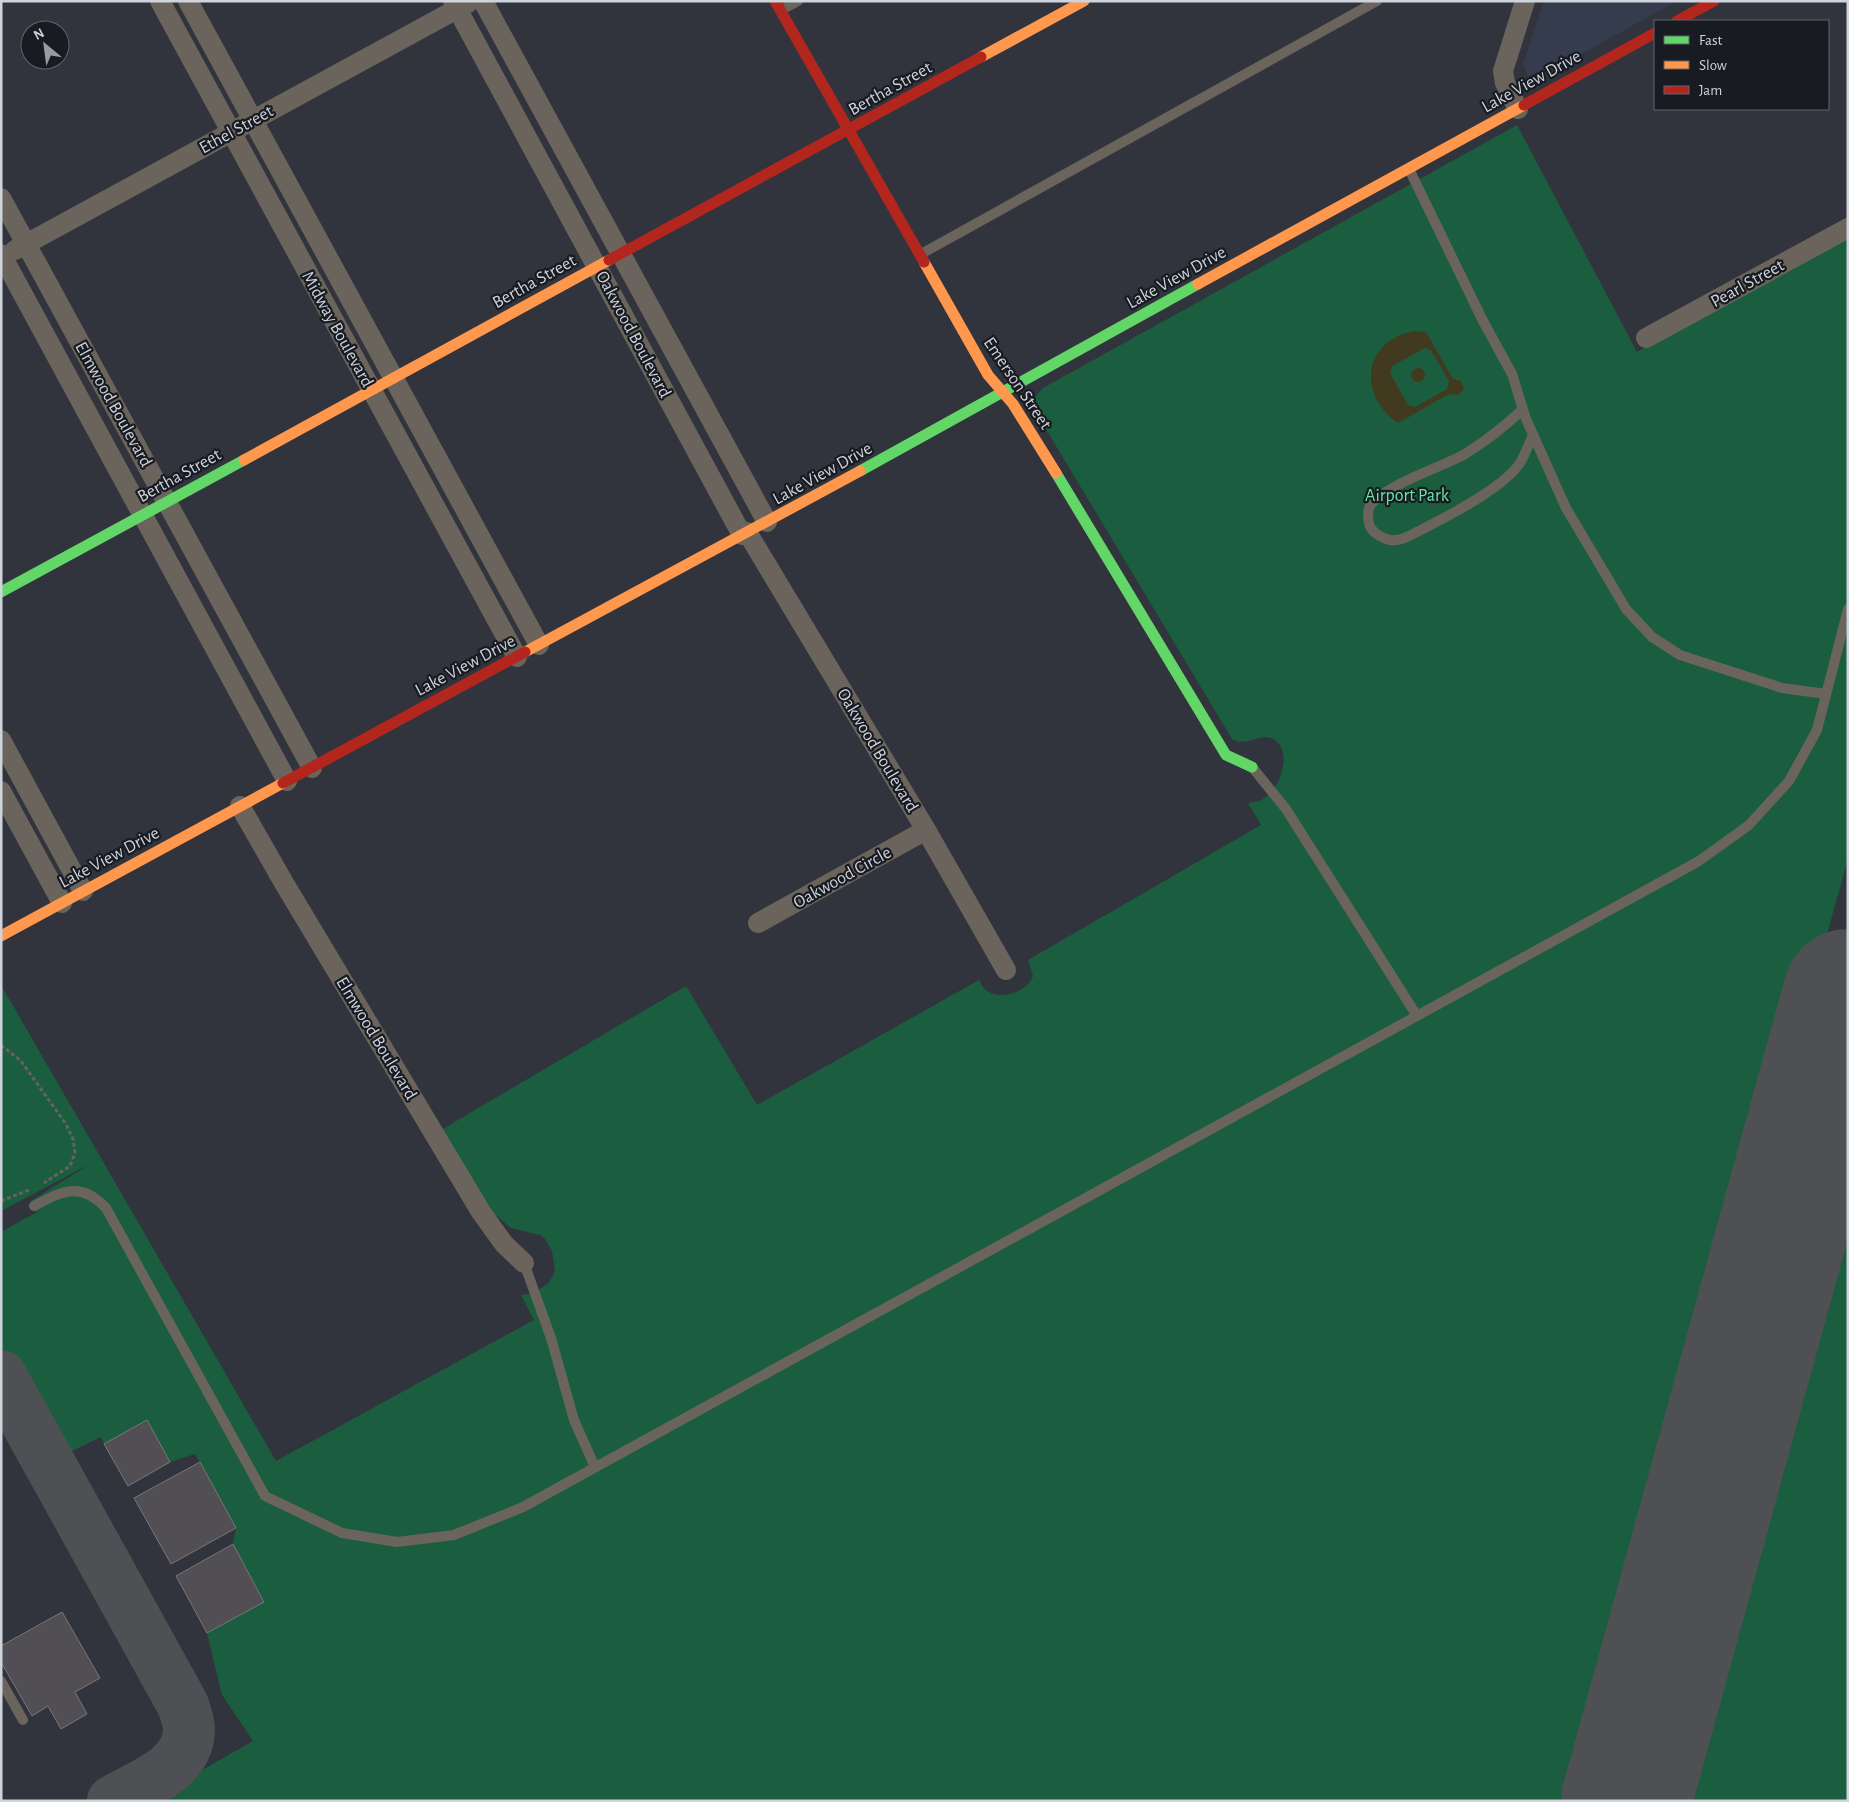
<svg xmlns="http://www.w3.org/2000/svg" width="1849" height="1802" viewBox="0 0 1849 1802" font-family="'Alegreya Sans',sans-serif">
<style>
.built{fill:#343c4d}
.green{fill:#1b5e3f}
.sand{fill:#413a1f;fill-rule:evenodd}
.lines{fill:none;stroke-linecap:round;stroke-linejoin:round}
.taxiway{stroke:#4f5053;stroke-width:52}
.runway{stroke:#4f5053;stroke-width:130}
.building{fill:#514f54;stroke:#79767b}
.path{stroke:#65625f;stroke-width:3;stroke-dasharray:4 2.5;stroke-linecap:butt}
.lane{stroke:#6b645c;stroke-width:10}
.street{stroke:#6b645c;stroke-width:20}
.fast{stroke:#63d668;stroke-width:11}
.slow{stroke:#ff974d;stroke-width:11}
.jam{stroke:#b3261e;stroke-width:11}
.labels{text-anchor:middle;stroke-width:4.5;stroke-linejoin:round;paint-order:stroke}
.street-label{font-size:18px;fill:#cfd3db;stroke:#181b21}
.park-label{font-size:18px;fill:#67e9a4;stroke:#181b21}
</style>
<rect width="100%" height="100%" fill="#31343c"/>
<path class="built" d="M1544,1H1677L1545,74L1535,78L1527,75L1523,64Z"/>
<g class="green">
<path d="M1517,125L1637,352L1848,236V859L1585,1801H148L253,1741L222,1695L207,1633L264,1601L233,1544L236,1528L195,1454L170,1462L147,1420L104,1444L101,1437L64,1455L1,1347V1232L37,1212L31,1201L90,1164L1,1211V985L276,1461L534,1320L521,1295L532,1294L549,1283L555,1271L552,1251L545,1239L540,1235L511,1228L493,1213L441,1130L686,986L757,1105L979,980C982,985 984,990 989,992C1002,1000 1029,991 1033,976L1028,960L1261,825L1248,803C1253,802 1259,802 1263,799C1279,790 1295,751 1273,739C1261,732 1244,748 1232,739L1035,411L1032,400L1043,388Z"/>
<path d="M1848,1169V1801H1674Z"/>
</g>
<g class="sand">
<path d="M1414,331L1426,332L1453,379L1461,381L1464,388L1459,395L1449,394L1398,423C1358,395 1362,341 1414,331ZM1425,348L1431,350L1449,381L1447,389L1415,407L1408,405L1390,373L1392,366Z"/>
<circle cx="1418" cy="375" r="7"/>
</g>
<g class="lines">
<path class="taxiway" d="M1,1376L183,1705C185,1713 189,1721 189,1729C189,1769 142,1784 113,1801"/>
<path class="runway" d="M1626,1801L1848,994"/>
</g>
<g class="building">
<path d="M147,1420L170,1462L128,1486L104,1444Z"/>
<path d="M200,1462L236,1528L171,1564L134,1498Z"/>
<path d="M233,1544L264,1602L207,1633L176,1576Z"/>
<path d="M62,1612L100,1678L75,1692L87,1714L61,1729L48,1706L32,1716L1,1662V1646Z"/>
</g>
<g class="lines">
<g class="path">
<path d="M1,1045L21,1061L66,1124L73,1139L75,1153L70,1166L44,1183"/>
<path d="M1,1201L31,1189"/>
</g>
<g class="lane">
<path d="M781,10L798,1"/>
<path d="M1409,169L1483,321L1512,374L1526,419L1566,508L1626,609L1652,637L1680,655L1782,688L1826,694"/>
<path d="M921,254L1377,1"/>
<path d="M1522,410C1504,427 1486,441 1465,454C1443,467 1380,486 1369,508C1367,513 1368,517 1369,523C1370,530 1377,535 1384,538C1392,542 1401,540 1409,536C1439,521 1503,489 1520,463C1525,454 1529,444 1533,435"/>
<path d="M1252,767L1286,809L1417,1016"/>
<path d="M34,1206C62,1191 81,1181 106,1208L265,1496L342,1533L397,1542L454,1535L523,1507L1699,861L1749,825L1789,781L1817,730L1848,609"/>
<path d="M524,1263L551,1338L574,1420L595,1467"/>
<path d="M1,1681L23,1720"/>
</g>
<g class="street">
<path d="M160,1L517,657"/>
<path d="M188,1L539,645"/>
<path d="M453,1L742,535"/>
<path d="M483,1L767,522"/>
<path d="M1518,109L1505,83L1503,71L1525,1"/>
<path d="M1,198L312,768"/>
<path d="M15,250L468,3"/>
<path d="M1,254L287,781"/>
<path d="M1646,338L1848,228"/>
<path d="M747,532L926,830L1006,970"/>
<path d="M1,740L83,891"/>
<path d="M1,791L62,903"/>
<path d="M240,806L284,883L481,1212L504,1244L524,1263"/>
<path d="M758,923L926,830"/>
</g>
<g class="fast">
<path d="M860,471L1198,284"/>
<path d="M1056,473L1226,755L1252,767"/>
<path d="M1,592L244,460"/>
</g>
<g class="slow">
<path d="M981,57L1084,1"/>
<path d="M924,262L988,375L1013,404L1056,473"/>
<path d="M1198,284L1524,105"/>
<path d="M244,460L609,260"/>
<path d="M525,652L860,471"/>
<path d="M1,936L283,783"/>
</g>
<g class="jam">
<path d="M775,1L924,262"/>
<path d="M1677,21L1714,1"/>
<path d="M1524,105L1655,33"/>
<path d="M609,260L981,57"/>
<path d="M283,783L525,652"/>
</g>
</g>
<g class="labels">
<g class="street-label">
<text transform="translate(1531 81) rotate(-29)" y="6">Lake View Drive</text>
<text transform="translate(890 88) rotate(-29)" y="6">Bertha Street</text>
<text transform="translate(236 129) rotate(-29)" y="6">Ethel Street</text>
<text transform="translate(1176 277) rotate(-29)" y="6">Lake View Drive</text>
<text transform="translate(534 281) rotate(-29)" y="6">Bertha Street</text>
<text transform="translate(1747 283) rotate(-29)" y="6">Pearl Street</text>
<text transform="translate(338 329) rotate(61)" y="6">Midway Boulevard</text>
<text transform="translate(634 334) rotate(62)" y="6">Oakwood Boulevard</text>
<text transform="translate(1018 383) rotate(56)" y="6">Emerson Street</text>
<text transform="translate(114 404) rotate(61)" y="6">Elmwood Boulevard</text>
<text transform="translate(822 473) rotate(-29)" y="6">Lake View Drive</text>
<text transform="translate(179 475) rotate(-29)" y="6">Bertha Street</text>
<text transform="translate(465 665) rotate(-28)" y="6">Lake View Drive</text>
<text transform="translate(878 750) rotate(59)" y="6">Oakwood Boulevard</text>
<text transform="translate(109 857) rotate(-28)" y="6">Lake View Drive</text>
<text transform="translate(842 877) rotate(-29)" y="6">Oakwood Circle</text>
<text transform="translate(377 1038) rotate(59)" y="6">Elmwood Boulevard</text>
</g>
<g class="park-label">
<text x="1407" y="501">Airport Park</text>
</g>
</g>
<rect width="1849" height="1802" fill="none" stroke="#cfd3db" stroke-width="5"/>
<rect x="1654" y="20" width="175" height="90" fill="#181b21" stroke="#61656b"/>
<rect x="1664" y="36" width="25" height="8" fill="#63d668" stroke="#61656b"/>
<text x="1699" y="45" font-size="15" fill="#cfd3db">Fast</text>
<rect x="1664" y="61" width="25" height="8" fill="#ff974d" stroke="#61656b"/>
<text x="1699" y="70" font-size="15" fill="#cfd3db">Slow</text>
<rect x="1664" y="86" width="25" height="8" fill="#b3261e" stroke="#61656b"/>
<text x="1699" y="95" font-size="15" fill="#cfd3db">Jam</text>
<g transform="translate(45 45) rotate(331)"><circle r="24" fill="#181b21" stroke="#61656b"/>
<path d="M0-4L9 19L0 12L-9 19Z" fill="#989ba3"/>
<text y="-8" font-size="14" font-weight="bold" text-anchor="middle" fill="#cfd3db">N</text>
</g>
</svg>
